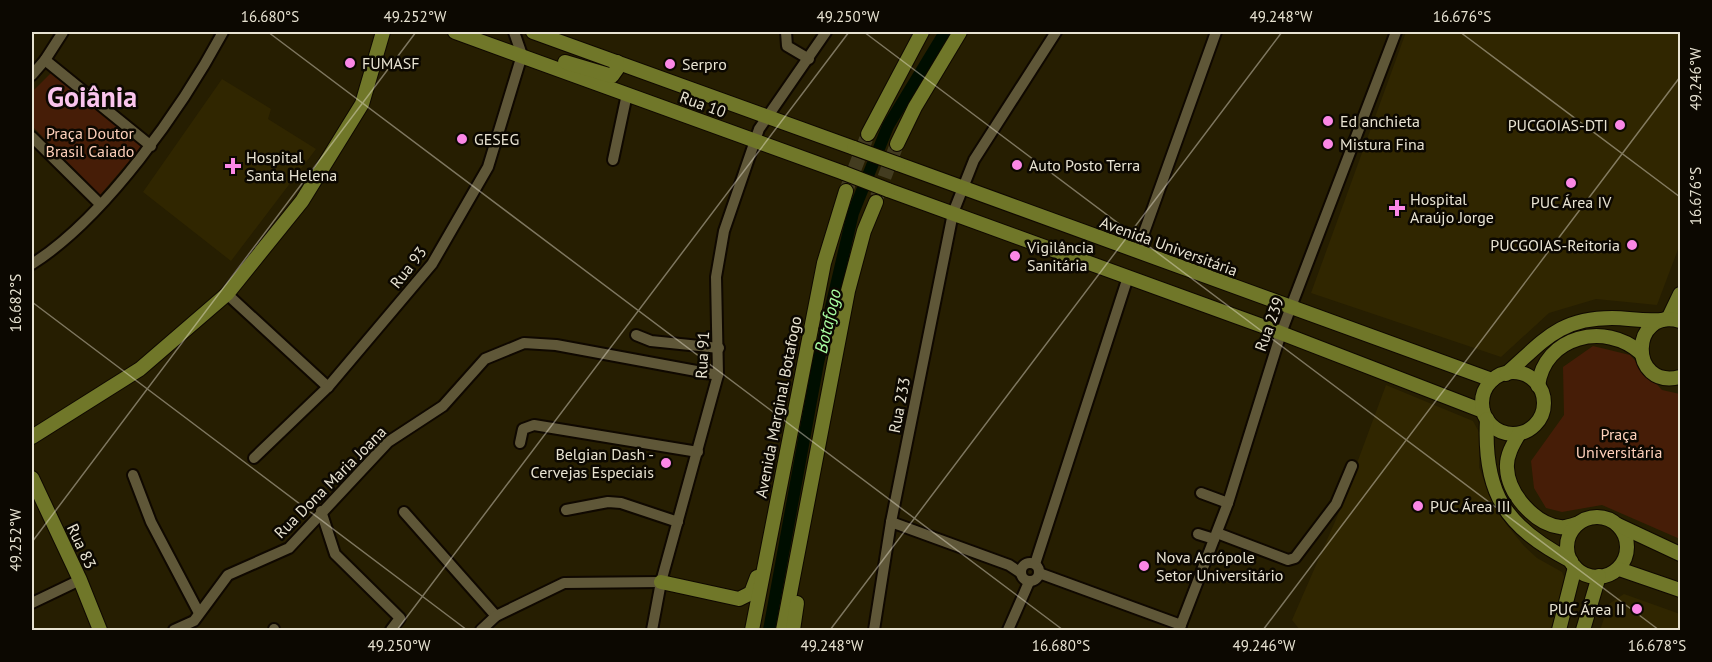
<svg xmlns="http://www.w3.org/2000/svg" width="1712" height="662" viewBox="0 0 1712 662" font-family="'PT Sans',sans-serif">
<style>
.built{fill:#302600}
.green{fill:#461d07}
.lines{fill:none;stroke-linecap:round;stroke-linejoin:round}
.canal{stroke:#000e00;stroke-width:12}
.major-tunnel{stroke:#433c20;stroke-width:14;stroke-dasharray:14 7;stroke-linecap:butt}
.minor-casing{stroke:#0f0800;stroke-width:14}
.major-casing{stroke:#0f0800;stroke-width:16}
.minor{stroke:#5f5738;stroke-width:10}
.major{stroke:#707729;stroke-width:14}
.major-bridge-casing{stroke:#0f0800;stroke-width:16;stroke-linecap:butt}
.major-bridge{stroke:#707729;stroke-width:14}
.ticks{fill:none;stroke:#e8e3d2;stroke-width:1.5;stroke-opacity:0.45}
.poi-dot{fill:#fb87e6;stroke:#0c0801;stroke-width:2}
.labels{text-anchor:middle;stroke-width:5;stroke-linejoin:round;paint-order:stroke}
.poi-label{font-size:16px;fill:#e8e3d2;stroke:#0c0801;text-anchor:start}
.street-label{font-size:16px;fill:#e8e3d2;stroke:#0c0801}
.park-label{font-size:16px;fill:#ffd1bb;stroke:#0c0801}
.water-label{font-size:18px;font-style:italic;fill:#a8fda1;stroke:#0c0801}
.town-label{font-size:28px;font-weight:bold;fill:#f9c4ed;stroke:#0c0801}
.neatline{fill:none;stroke:#e8e3d2;stroke-width:2}
.ticks-label{font-size:15px;text-anchor:middle;fill:#e8e3d2}
</style>
<rect width="100%" height="100%" fill="#261e01"/>
<g class="built">
<path d="M1406,32H1680V244L1657,305L1596,299L1549,313L1501,357L1311,293Z"/>
<path d="M222,79L271,109L268,119L316,149L231,261L143,192Z"/>
<path d="M1386,385L1473,421L1479,432V467L1489,495L1506,524L1524,546L1537,558L1562,572L1567,584L1550,630H1300L1292,620L1337,517Z"/>
<path d="M1624,594L1680,614V630H1600L1609,604Z"/>
</g>
<g class="green">
<path d="M51,73L143,145L100,195L32,126V92Z"/>
<path d="M1593,346L1630,355L1662,390L1680,394V539L1602,505L1562,512L1546,508L1534,488L1531,461L1564,415L1563,367Z"/>
</g>
<g class="lines">
<path class="canal" d="M769,630L818,363L853,213L888,126L945,32"/>
<g class="major-tunnel">
<path d="M846,191L868,134"/>
<path d="M877,197L897,144"/>
</g>
<g class="minor-casing">
<g id="minor">
<path d="M786,32L787,46L809,59"/>
<path d="M45,60L151,146"/>
<path d="M32,75L45,60L63,32"/>
<path d="M32,137L100,204"/>
<path d="M613,160L627,94"/>
<path d="M1137,252L1216,32"/>
<path d="M32,264C105,218 182,108 223,32"/>
<path d="M227,294L328,387"/>
<path d="M636,335L651,341L719,348"/>
<path d="M520,443L523,429L534,425L698,452"/>
<path d="M254,458L328,387L432,264L488,167L522,55L514,32"/>
<path d="M133,475L151,522L199,613"/>
<path d="M1201,493L1228,503"/>
<path d="M566,510L608,502L621,503L678,522"/>
<path d="M321,511L335,554L400,618L391,630"/>
<path d="M404,512L496,616"/>
<path d="M891,522L1009,565L1021,573"/>
<path d="M1217,533L1288,560L1295,558L1336,504L1352,466"/>
<path d="M1198,534L1214,539"/>
<circle cx="1030" cy="572" r="9"/>
<path d="M1035,564L1128,277"/>
<path d="M1039,573L1181,625"/>
<path d="M32,603L80,580"/>
<path d="M274,629V630"/>
<path d="M174,630L194,621L228,575L289,548L388,442L443,406L485,359L524,343L556,345L718,375"/>
<path d="M481,630L496,616L564,583L661,582"/>
<path d="M652,630L661,582L718,375L716,277L724,231L759,129L826,32"/>
<path d="M874,630L891,522L953,213L974,160L1056,32"/>
<path d="M1008,630L1029,582"/>
<path d="M1179,630L1228,503L1281,333L1396,32"/>
</g>
</g>
<g class="major-casing">
<g id="major">
<path d="M455,32L844,173"/>
<path d="M533,32L854,148"/>
<path d="M565,62L612,76L617,69V62"/>
<path d="M868,134L922,32"/>
<path d="M897,144L915,107L960,32"/>
<path d="M898,164L1492,380"/>
<path d="M888,190L1268,328L1483,411"/>
<path d="M1668,319L1680,294"/>
<path d="M1680,321C1630,307 1628,390 1680,377"/>
<circle cx="1513" cy="403" r="31"/>
<path d="M1506,374C1543,342 1558,318 1612,318C1631,318 1648,323 1667,319"/>
<path d="M1538,386C1544,336 1605,321 1641,353"/>
<path d="M1487,419C1483,493 1505,527 1571,561"/>
<path d="M1519,434C1513,444 1506,456 1507,468C1508,494 1535,524 1560,527C1566,528 1573,525 1579,523"/>
<path d="M32,437L140,369L227,294L302,201L362,104L383,32"/>
<path d="M32,478L80,580L100,630"/>
<circle cx="1597" cy="547" r="30"/>
<path d="M1618,525L1680,554"/>
<path d="M1619,569L1680,590"/>
<path d="M661,582L739,599L751,593L757,577"/>
<path d="M752,630L824,263L846,191"/>
<path d="M783,630L848,291L864,231L876,202"/>
<path d="M793,630L797,603"/>
<path d="M1559,630L1575,567"/>
<path d="M1583,630L1599,576"/>
</g>
</g>
<use href="#minor" class="minor"/>
<use href="#major" class="major"/>
<g class="major-bridge-casing">
<g id="major-bridge">
<path d="M854,148L898,164"/>
<path d="M844,173L888,190"/>
</g>
</g>
<use href="#major-bridge" class="major-bridge"/>
</g>
<path class="ticks" d="M268,32L1063,630M864,32L1659,630M1460,32L1680,197M32,302L467,630M32,542L416,32M397,630L849,32M830,630L1282,32M1263,630L1680,77"/>
<g class="poi-dot">
<circle cx="350" cy="63" r="6"/>
<circle cx="670" cy="64" r="6"/>
<circle cx="1328" cy="121" r="6"/>
<circle cx="1620" cy="125" r="6"/>
<circle cx="462" cy="139" r="6"/>
<circle cx="1328" cy="144" r="6"/>
<circle cx="1017" cy="165" r="6"/>
<path d="M230 157h6v6h6v6h-6v6h-6v-6h-6v-6h6z"/>
<circle cx="1571" cy="183" r="6"/>
<path d="M1394 199h6v6h6v6h-6v6h-6v-6h-6v-6h6z"/>
<circle cx="1632" cy="245" r="6"/>
<circle cx="1015" cy="256" r="6"/>
<circle cx="666" cy="463" r="6"/>
<circle cx="1418" cy="506" r="6"/>
<circle cx="1144" cy="566" r="6"/>
<circle cx="1637" cy="609" r="6"/>
</g>
<g class="labels">
<g class="poi-label">
<text x="362" y="69">FUMASF</text>
<text x="682" y="70">Serpro</text>
<text x="1340" y="127">Ed anchieta</text>
<text x="1608" y="131" text-anchor="end">PUCGOIAS-DTI</text>
<text x="474" y="145">GESEG</text>
<text x="1340" y="150">Mistura Fina</text>
<text x="246" y="163">Hospital<tspan x="246" dy="18">Santa Helena</tspan></text>
<text x="1029" y="171">Auto Posto Terra</text>
<text x="1410" y="205">Hospital<tspan x="1410" dy="18">Araújo Jorge</tspan></text>
<text x="1571" y="208" text-anchor="middle">PUC Área IV</text>
<text x="1620" y="251" text-anchor="end">PUCGOIAS-Reitoria</text>
<text x="1027" y="253">Vigilância<tspan x="1027" dy="18">Sanitária</tspan></text>
<text x="654" y="460" text-anchor="end">Belgian Dash -<tspan x="654" dy="18">Cervejas Especiais</tspan></text>
<text x="1430" y="512">PUC Área III</text>
<text x="1156" y="563">Nova Acrópole<tspan x="1156" dy="18">Setor Universitário</tspan></text>
<text x="1625" y="615" text-anchor="end">PUC Área II</text>
</g>
<g class="street-label">
<text transform="translate(703 104) rotate(20)" y="6">Rua 10</text>
<text transform="translate(1169 246) rotate(20)" y="6">Avenida Universitária</text>
<text transform="translate(408 267) rotate(-52)" y="6">Rua 93</text>
<text transform="translate(1269 324) rotate(-70)" y="6">Rua 239</text>
<text transform="translate(702 355) rotate(-87)" y="6">Rua 91</text>
<text transform="translate(899 405) rotate(-79)" y="6">Rua 233</text>
<text transform="translate(778 407) rotate(-79)" y="6">Avenida Marginal Botafogo</text>
<text transform="translate(330 482) rotate(-45)" y="6">Rua Dona Maria Joana</text>
<text transform="translate(82 546) rotate(65)" y="6">Rua 83</text>
</g>
<g class="park-label">
<text x="90" y="139">Praça Doutor<tspan x="90" dy="18">Brasil Caiado</tspan></text>
<text x="1619" y="440">Praça<tspan x="1619" dy="18">Universitária</tspan></text>
</g>
<g class="water-label">
<text transform="translate(828 321) rotate(-77)" y="6">Botafogo</text>
</g>
<g class="town-label">
<text x="92" y="107">Goiânia</text>
</g>
</g>
<rect width="1712" height="662" fill="none" stroke="#0c0801" stroke-width="66"/>
<rect x="33" y="33" width="1646" height="596" class="neatline"/>
<g class="ticks-label">
<text x="270" y="22">16.680°S</text>
<text x="415" y="22">49.252°W</text>
<text x="848" y="22">49.250°W</text>
<text x="1281" y="22">49.248°W</text>
<text x="1462" y="22">16.676°S</text>
<text transform="translate(1696 79) rotate(-90)" y="5">49.246°W</text>
<text transform="translate(1696 196) rotate(-90)" y="5">16.676°S</text>
<text transform="translate(16 303) rotate(-90)" y="5">16.682°S</text>
<text transform="translate(16 540) rotate(-90)" y="5">49.252°W</text>
<text x="399" y="651">49.250°W</text>
<text x="832" y="651">49.248°W</text>
<text x="1061" y="651">16.680°S</text>
<text x="1264" y="651">49.246°W</text>
<text x="1657" y="651">16.678°S</text>
</g>
</svg>
